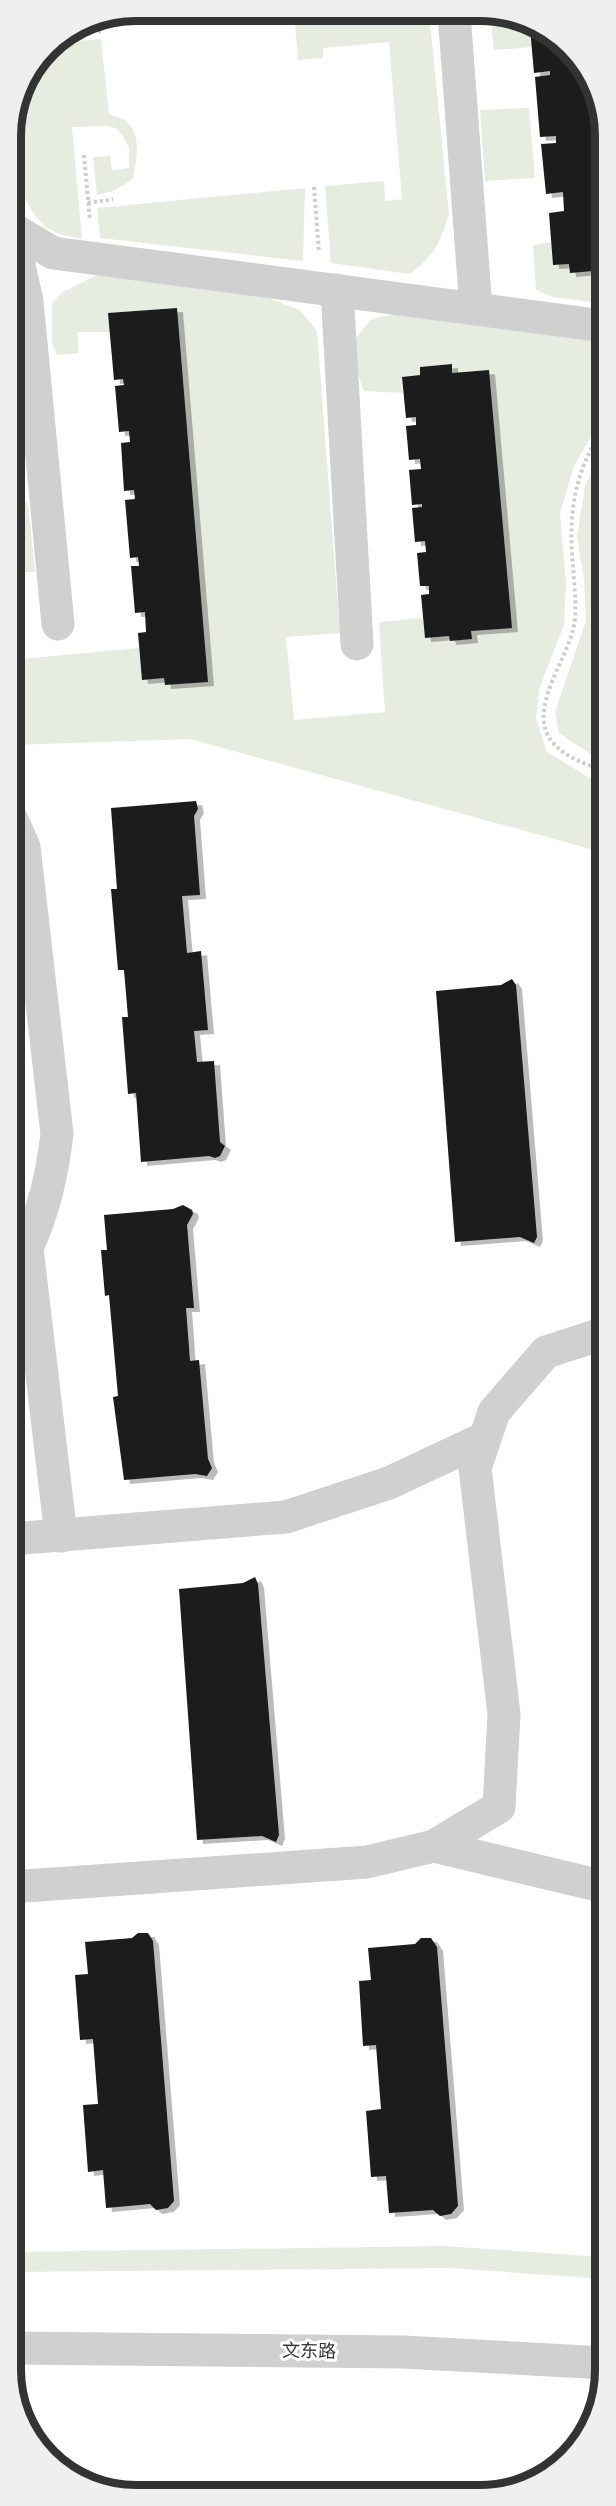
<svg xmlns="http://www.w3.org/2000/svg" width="616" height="2506" viewBox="0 0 616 2506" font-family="Arial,'Noto Sans SC',sans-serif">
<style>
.green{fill:#e6ecdf}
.building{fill:#1a1a1a;filter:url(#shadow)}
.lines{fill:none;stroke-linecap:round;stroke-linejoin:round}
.minor-tunnel{stroke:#d6d6d6;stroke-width:33;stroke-dasharray:33 16;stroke-linecap:butt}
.path{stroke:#cdcdcd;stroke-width:4;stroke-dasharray:3 3;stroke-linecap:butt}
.minor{stroke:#d0d0d0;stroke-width:33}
.labels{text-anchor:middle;stroke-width:6;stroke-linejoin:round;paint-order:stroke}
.street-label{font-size:18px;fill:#333;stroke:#fff}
.rim{fill:none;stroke:#333;stroke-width:8}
</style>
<defs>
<filter id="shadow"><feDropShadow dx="6" dy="4" stdDeviation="0" flood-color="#0004"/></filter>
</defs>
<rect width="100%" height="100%" fill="#fff"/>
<g class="green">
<path d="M294,12H429L449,214C441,242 433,258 409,274L331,263L325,186L384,181L385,201L402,199L389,42L323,48V58L298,60Z"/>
<path d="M490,13H505L530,28L532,47L494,50Z"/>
<path d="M101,39L109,114C114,116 123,118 127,122C142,136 137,163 132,180L113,191L97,195L93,157L110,156L112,170L129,168V147L118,129L108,126L72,127L82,239C73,237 63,236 55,232C10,210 5,120 23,81C29,69 40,58 47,47L53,43Z"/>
<path d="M529,108L535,178L485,181L480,110Z"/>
<path d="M305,188L303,261L100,238L97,208Z"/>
<path d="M551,242L553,265L569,264L571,272L604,270V304L553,297L536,290L533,245Z"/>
<path d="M97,275L262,295L301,311L317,331L340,633L286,637L294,720L385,712L379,622L423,618L425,638L449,636L450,641L472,639L471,631L512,628L489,370L452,373L451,364L420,367V375L402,377L403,393L364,391L352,358L356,338L370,320L393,314L539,331L604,343V414L574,466L560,513L566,584L564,625L539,689L536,718L547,752L588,777L605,779V853L190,739L11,745V660L139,648L142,680L164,678L165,685L208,682L177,308L109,313L110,332H77L79,353L57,355L52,342V304L61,293Z"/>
<path d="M11,306H13L21,407L11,401Z"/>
<path d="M605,444V757L592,755L559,733L555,712L586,621L584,579L577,537L585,486Z"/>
<path d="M28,502L35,572H11V504Z"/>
<path d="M11,942L25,1112L11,1192Z"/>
<path d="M443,2246L605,2257V2279L449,2268L12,2272V2252Z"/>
</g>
<g class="building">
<path d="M530,28L574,53L604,119V270L570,273L569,264L553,265L549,213L564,211L563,192L546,194L541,144L556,143V136L540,137L535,77L550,75V71L534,73Z"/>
<path d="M177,308L208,682L165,685L164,678L142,680L138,633L146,632L145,612L135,613L131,566H139L138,557L130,558L125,500L135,499L134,490L124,491L121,443L130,442L129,431L119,432L115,386L124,385L123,379L114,380L108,313Z"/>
<path d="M452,364V373L489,370L512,628L471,631L472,639L450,641L449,636L425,638L421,595L429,594V586H420L417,553L426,552L425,541L415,542L412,508L422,507V504L412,505L409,470L421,469L420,459L409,460L406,426L416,425V417L406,418L402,377L420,375V367Z"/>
<path d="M196,801L198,809L194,816L200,895L182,896L187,953L201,951L208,1030L194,1031L197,1062L214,1061L220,1142L225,1146L220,1156L215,1158L209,1156L141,1162L136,1093L128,1094L122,1017H128L124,970H118L111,889H117L111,808Z"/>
<path d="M512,979L516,985L537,1237L534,1243L520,1237L455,1242L436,991L501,985Z"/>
<path d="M183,1205L192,1210L193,1214L187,1225L194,1308H186L190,1361L199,1360L208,1459L212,1468L207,1476L195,1474L124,1480L113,1397L118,1396L109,1295L105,1296L101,1250H107L104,1215L173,1209Z"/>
<path d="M255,1577L258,1584L279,1835L276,1842L262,1836L197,1840L179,1589L243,1583Z"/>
<path d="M138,1933H148L153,1941L174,2201L168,2208L156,2210L150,2204L106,2208L103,2170L88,2172L83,2105L98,2104L93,2039L80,2040L75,1975L88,1974L85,1942L132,1938Z"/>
<path d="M421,1938H431L437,1947L458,2206L451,2214L440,2216L433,2210L389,2213L386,2176L371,2177L366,2111L381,2109L376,2045L363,2046L359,1981L371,1980L368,1948L415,1944Z"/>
</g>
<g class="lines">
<path class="minor-tunnel" d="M11,720L18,719"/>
<g class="path">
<path d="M68,33L101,31"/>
<path d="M84,155L90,221"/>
<path d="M314,187L319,252"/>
<path d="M88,203L113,199"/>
<path d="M604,427C574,472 568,514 573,566C574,586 578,611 573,630C566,659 535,700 546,731C554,753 584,765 605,770"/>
<path d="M11,648L26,640"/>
</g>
<g class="minor">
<path d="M454,13L476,309"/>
<path d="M11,228L53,253L604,326"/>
<path d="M11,230L27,301L58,624"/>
<path d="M337,290L357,644"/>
<path d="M11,818L24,847L57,1134C52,1175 44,1210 27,1248L61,1536"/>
<path d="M11,1539L286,1517L389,1483L485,1438"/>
<path d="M434,1846L605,1887"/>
<path d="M11,1887L367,1862L434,1846L499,1807L504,1714L475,1468L494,1412L546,1352L605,1333"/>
<path d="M12,2348L403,2352L605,2363"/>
</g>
</g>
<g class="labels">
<g class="street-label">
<text transform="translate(309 2351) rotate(1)" y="6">文东路</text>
</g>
</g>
<path d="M0 0H616V2506H0ZM136 21H480A115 115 0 0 1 595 136V2370A115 115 0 0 1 480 2485H136A115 115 0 0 1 21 2370V136A115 115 0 0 1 136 21Z" fill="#efefef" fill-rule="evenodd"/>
<path class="rim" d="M136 21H480A115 115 0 0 1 595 136V2370A115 115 0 0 1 480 2485H136A115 115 0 0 1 21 2370V136A115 115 0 0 1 136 21Z"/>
</svg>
